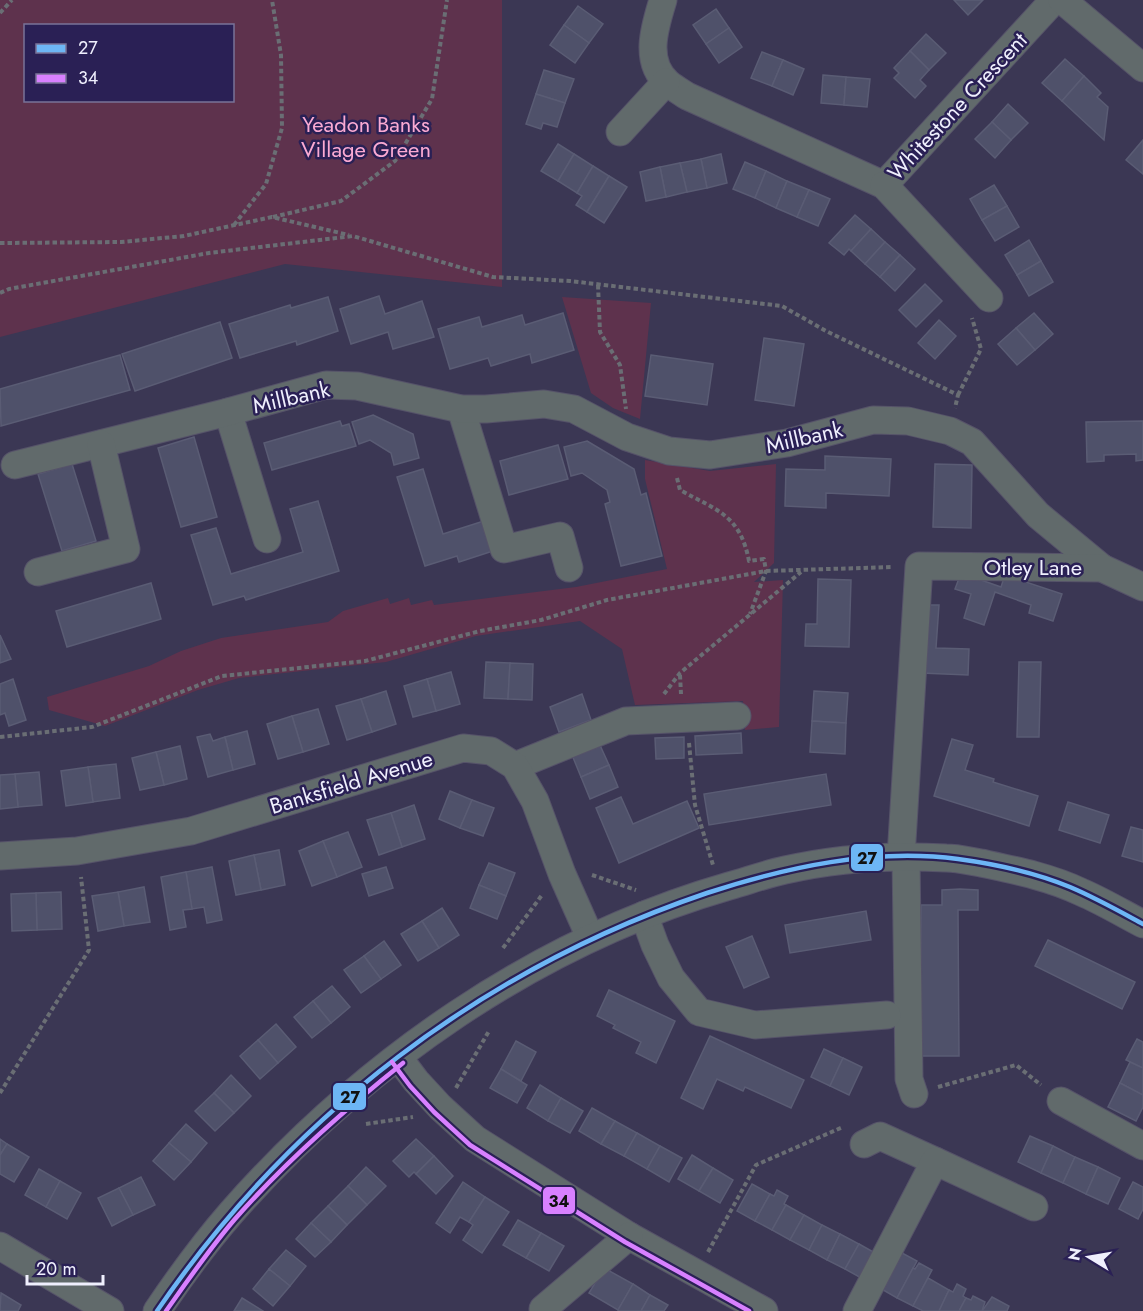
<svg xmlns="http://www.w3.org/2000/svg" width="1143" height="1311" viewBox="0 0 1143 1311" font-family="Jost,sans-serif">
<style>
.green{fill:#5e324d;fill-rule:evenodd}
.building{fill:#4f516a;stroke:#5a5c74;stroke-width:1.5}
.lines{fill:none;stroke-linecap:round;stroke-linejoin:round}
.minor-casing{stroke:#565369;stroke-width:29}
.path{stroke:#6a6e74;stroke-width:4;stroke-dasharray:4.5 3;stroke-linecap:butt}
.minor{stroke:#616a6b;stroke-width:27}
.bus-1-casing{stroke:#2a2055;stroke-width:9}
.bus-2-casing{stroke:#2a2055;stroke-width:9}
.bus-1{stroke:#6db6f5;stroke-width:4.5}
.bus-2{stroke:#d880ff;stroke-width:4.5}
.labels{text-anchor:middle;stroke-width:5;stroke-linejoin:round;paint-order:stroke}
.street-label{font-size:22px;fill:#efeffd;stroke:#2a2055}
.park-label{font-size:22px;fill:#fbaad3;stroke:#2a2055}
.line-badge{stroke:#2a2055;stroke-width:2}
.pale-badge-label{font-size:16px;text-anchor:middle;font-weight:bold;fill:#111}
</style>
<rect width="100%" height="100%" fill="#3b3754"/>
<g class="green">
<path d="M0,0H502V287L285,264L0,337ZM26,26H232V100H26Z"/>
<path d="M562,297L651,303L640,419L613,408L591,393Z"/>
<path d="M645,460L710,471L776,464L774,563L754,582L783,580L779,727L745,730L743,701L635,705L622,649L580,621L476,636L386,662L239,678L198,690L105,726L49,710L47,697L149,666L181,651L221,638L328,622L343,611L388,598L390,604L409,598L411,605L432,600L434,605L576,587L667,569L645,479Z"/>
</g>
<g class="building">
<path d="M954,0H983L968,15Z"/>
<path d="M578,6L603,24L589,43L564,25Z"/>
<path d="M716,9L729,28L706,44L693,25Z"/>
<path d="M564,25L589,43L575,63L550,45Z"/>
<path d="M729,28L742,47L719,63L706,44Z"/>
<path d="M926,34L946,53L929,70L910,51Z"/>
<path d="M910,51L929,70L920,80L926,86L915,98L894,78L899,73L894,68Z"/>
<path d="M762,52L783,60L772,86L751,78Z"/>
<path d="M1065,59L1084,76L1062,101L1042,83Z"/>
<path d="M783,60L804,69L793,95L772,86Z"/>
<path d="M544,70L574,79L565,103L536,94Z"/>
<path d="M823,75L846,77L844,105L821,103Z"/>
<path d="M1084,76L1101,93L1097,97L1108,107L1104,140L1062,101Z"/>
<path d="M846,77L870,79L867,107L844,105Z"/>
<path d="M536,94L565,103L557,127L543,123L541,129L526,124Z"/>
<path d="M1008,104L1028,123L1011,140L992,122Z"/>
<path d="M992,122L1011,140L995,158L975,139Z"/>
<path d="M1143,140V174L1126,160Z"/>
<path d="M558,144L574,154L558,181L541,171Z"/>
<path d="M574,154L593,166L577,193L558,181Z"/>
<path d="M721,154L727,183L707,188L701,159Z"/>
<path d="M701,159L707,188L687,192L680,163Z"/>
<path d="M745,162L766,171L755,198L733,189Z"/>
<path d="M680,163L687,192L666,197L660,167Z"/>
<path d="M593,166L609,176L587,212L576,205L582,196L577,193Z"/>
<path d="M660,167L666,197L646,201L640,172Z"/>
<path d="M766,171L787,181L776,208L755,198Z"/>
<path d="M609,176L627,187L604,223L587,212Z"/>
<path d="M787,181L809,190L797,217L776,208Z"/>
<path d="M994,185L1007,206L982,220L970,199Z"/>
<path d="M809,190L830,199L818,226L797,217Z"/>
<path d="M1007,206L1019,227L995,241L982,220Z"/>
<path d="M855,215L871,229L851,251L849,249L844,255L829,243Z"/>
<path d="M871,229L885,242L865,264L851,251Z"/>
<path d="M1029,240L1041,261L1017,275L1005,255Z"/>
<path d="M885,242L900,255L880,277L865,264Z"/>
<path d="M900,255L915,269L895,291L880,277Z"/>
<path d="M1041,261L1053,282L1029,296L1017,275Z"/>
<path d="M925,284L942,301L916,327L899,310Z"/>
<path d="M379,296L385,314L422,301L434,337L393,349L388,332L351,344L340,309Z"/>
<path d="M328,297L338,331L297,345L296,341L240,358L229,324L290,305L291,308Z"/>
<path d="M563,313L574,350L532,363L530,354L491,366L488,358L450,369L438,329L479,317L482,327L522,315L525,325Z"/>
<path d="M1034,313L1053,334L1035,350L1016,328Z"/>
<path d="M939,320L956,336L935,359L918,343Z"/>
<path d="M220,322L232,358L135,391L122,354Z"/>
<path d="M1016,328L1035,350L1017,365L998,344Z"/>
<path d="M764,338L804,344L794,406L755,400Z"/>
<path d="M120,355L130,390L1,426L0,389Z"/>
<path d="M651,355L713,364L707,405L645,396Z"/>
<path d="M373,415L413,434L419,458L394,465L391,453L370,440L359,444L352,422Z"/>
<path d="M340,421L342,426L349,424L356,446L272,470L264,443Z"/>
<path d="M1143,421V460L1136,461V454L1104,455V461L1087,462L1086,422Z"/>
<path d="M194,437L217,517L181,527L158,448Z"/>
<path d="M587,441L634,469L641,495L646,493L662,556L621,566L605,504L610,502L607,490L582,473L571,476L564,447Z"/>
<path d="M558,445L568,479L509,495L500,461Z"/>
<path d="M825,456L891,459L889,496L826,493V508L785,506L786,469L825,470Z"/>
<path d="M72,464L96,541L62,551L38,474Z"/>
<path d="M935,464L972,465L971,528L933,527Z"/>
<path d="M423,469L443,534L487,520L496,550L459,562L457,556L425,566L397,477Z"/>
<path d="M318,501L339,571L246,600L244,596L213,605L191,535L216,528L231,574L303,552L290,509Z"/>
<path d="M961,573L1001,587L1005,575L1062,594L1053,621L1029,613L1031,605L995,592L984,625L964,618L971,594L955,589Z"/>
<path d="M818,579L851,580L849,647L805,646L806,624H817Z"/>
<path d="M151,583L161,619L67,647L56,611Z"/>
<path d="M924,605H939L936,648L969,649L968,675L921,673Z"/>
<path d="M0,635L11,659L0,663Z"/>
<path d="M486,662L510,663L508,699L484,698Z"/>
<path d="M1019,662H1041L1039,737H1017Z"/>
<path d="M510,663L533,664L532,700L508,699Z"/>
<path d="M451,672L460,704L436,711L427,679Z"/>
<path d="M13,679L26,720L9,726L5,713L0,715V684Z"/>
<path d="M427,679L436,711L413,717L404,686Z"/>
<path d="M386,691L396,724L372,732L361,699Z"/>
<path d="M814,691L848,693L846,723L812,721Z"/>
<path d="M582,694L591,720L559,732L550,707Z"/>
<path d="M361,699L372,732L347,740L336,706Z"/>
<path d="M318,709L329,744L303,752L292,716Z"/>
<path d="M292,716L303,752L278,759L267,724Z"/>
<path d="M812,721L846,723L845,754L810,752Z"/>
<path d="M247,731L255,764L233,770L225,737Z"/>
<path d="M741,733L742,753L696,755L695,736Z"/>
<path d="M210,734L213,741L225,737L233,770L208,777L197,737Z"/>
<path d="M684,737V758L656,759L655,738Z"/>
<path d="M952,739L973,745L965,770L994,779L993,782L1038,796L1029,826L934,796Z"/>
<path d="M599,743L609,765L581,777L572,755Z"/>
<path d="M180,746L187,779L164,785L156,752Z"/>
<path d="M156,752L164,785L140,790L132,758Z"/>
<path d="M116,764L120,798L93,802L88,767Z"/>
<path d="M609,765L618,787L590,799L581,777Z"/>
<path d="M88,767L93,802L66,806L61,771Z"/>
<path d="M39,772L42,805L18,807L15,774Z"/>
<path d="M15,774L18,807L0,809V775Z"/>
<path d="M826,774L831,805L709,825L704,794Z"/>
<path d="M450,791L472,800L460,828L439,819Z"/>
<path d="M621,797L633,824L687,801L699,828L619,863L596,808Z"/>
<path d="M472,800L494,808L483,836L460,828Z"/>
<path d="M1068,802L1109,815L1100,843L1059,830Z"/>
<path d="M414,805L425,839L402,847L391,813Z"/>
<path d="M391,813L402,847L379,855L367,820Z"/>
<path d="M1131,827L1143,830V862L1122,856Z"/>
<path d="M348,832L362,867L337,877L323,841Z"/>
<path d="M323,841L337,877L312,886L299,851Z"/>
<path d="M279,850L285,885L261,890L254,855Z"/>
<path d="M254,855L261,890L236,895L229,861Z"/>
<path d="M489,863L515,873L506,896L479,885Z"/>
<path d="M212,867L222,920L207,923L204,907L192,909L186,872Z"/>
<path d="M386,867L393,888L369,896L362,874Z"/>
<path d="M186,872L192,909L183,910L186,927L170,930L161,877Z"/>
<path d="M479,885L506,896L497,919L470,908Z"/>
<path d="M144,887L150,922L124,926L118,892Z"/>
<path d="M960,889L978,890V910H958L959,1056H921V905H942V890Z"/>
<path d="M61,892L62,929L37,930L36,893Z"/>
<path d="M118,892L124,926L98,931L92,896Z"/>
<path d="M36,893L37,930L12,931L11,894Z"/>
<path d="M442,908L459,935L439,948L422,921Z"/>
<path d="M866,911L871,940L790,953L785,925Z"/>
<path d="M422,921L439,948L418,961L401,934Z"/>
<path d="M752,936L769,977L744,988L726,947Z"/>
<path d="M1048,940L1135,982L1122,1009L1035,966Z"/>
<path d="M384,941L401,965L381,979L364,956Z"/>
<path d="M364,956L381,979L361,993L344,970Z"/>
<path d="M332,986L350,1007L331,1023L313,1001Z"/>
<path d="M609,990L675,1021L656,1063L636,1053L641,1042L613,1028L615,1025L597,1016Z"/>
<path d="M313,1001L331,1023L312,1038L294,1017Z"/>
<path d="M276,1024L296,1047L278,1063L258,1040Z"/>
<path d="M710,1036L804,1080L791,1108L745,1087L743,1091L717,1079L703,1109L681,1098Z"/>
<path d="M1137,1039L1143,1042V1068L1126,1060Z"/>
<path d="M258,1040L278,1063L260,1079L240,1056Z"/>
<path d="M516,1041L536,1052L521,1081L501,1069Z"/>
<path d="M824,1049L843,1058L830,1086L811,1077Z"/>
<path d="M843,1058L862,1067L849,1095L830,1086Z"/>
<path d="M1130,1062L1143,1068V1095L1120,1083Z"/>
<path d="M501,1069L527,1085L517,1103L490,1088Z"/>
<path d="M231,1075L251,1096L234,1113L214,1093Z"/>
<path d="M1120,1083L1143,1095V1107L1136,1121L1108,1107Z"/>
<path d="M540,1085L561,1098L548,1121L527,1108Z"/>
<path d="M214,1093L234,1113L215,1131L195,1111Z"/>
<path d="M561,1098L583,1111L570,1133L548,1121Z"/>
<path d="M592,1108L615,1121L601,1144L579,1131Z"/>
<path d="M615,1121L637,1133L624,1156L601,1144Z"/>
<path d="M186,1124L207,1143L191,1162L169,1143Z"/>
<path d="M637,1133L660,1146L647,1169L624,1156Z"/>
<path d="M1030,1136L1053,1146L1041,1173L1018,1162Z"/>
<path d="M0,1139L7,1144L0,1155Z"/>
<path d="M416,1139L434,1156L416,1174L414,1172L409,1177L393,1161Z"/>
<path d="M169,1143L191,1162L174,1180L153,1161Z"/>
<path d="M7,1144L29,1157L14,1182L0,1174V1155Z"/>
<path d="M660,1146L682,1158L669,1182L647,1169Z"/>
<path d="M1053,1146L1075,1157L1063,1183L1041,1173Z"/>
<path d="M692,1155L713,1168L699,1191L678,1179Z"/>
<path d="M434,1156L453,1176L436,1194L416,1174Z"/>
<path d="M1075,1157L1098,1167L1086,1194L1063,1183Z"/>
<path d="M366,1167L386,1186L367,1205L348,1186Z"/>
<path d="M1098,1167L1120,1178L1108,1204L1086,1194Z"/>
<path d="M713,1168L733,1180L720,1203L699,1191Z"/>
<path d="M39,1169L60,1181L46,1207L25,1195Z"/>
<path d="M141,1177L155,1205L133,1215L119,1188Z"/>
<path d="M60,1181L81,1193L67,1219L46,1207Z"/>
<path d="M463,1182L485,1197L469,1222L460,1217L450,1233L436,1223Z"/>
<path d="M1133,1182L1143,1187V1209L1138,1219L1119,1209Z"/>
<path d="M752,1184L770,1194L755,1221L737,1211Z"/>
<path d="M348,1186L367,1205L347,1225L328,1206Z"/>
<path d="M119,1188L133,1215L112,1226L98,1198Z"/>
<path d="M777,1190L788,1196L784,1204L786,1205L772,1230L755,1221L770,1194L774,1196Z"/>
<path d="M485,1197L509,1212L482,1253L463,1240L473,1225L469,1222Z"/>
<path d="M786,1205L804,1215L790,1240L772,1230Z"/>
<path d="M328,1206L347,1225L331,1242L311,1223Z"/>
<path d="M804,1215L822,1225L809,1250L790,1240Z"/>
<path d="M518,1220L541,1233L526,1258L503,1245Z"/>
<path d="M311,1223L331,1242L315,1257L296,1239Z"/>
<path d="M822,1225L840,1234L827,1260L809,1250Z"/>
<path d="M541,1233L564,1246L549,1271L526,1258Z"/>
<path d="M840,1234L859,1244L845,1269L827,1260Z"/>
<path d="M859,1244L877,1254L863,1279L845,1269Z"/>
<path d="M286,1250L306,1266L290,1286L269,1269Z"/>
<path d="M902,1253L917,1261L897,1298L878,1287Z"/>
<path d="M919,1263L932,1270L913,1306L897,1298L913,1268L915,1269Z"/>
<path d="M604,1268L633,1284L618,1310L589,1293Z"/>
<path d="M269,1269L290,1286L273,1306L253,1289Z"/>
<path d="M928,1278L949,1290L939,1311H923L913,1306Z"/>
<path d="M633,1284L650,1295L641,1311H619L618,1310Z"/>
<path d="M957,1284L966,1289L963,1296L966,1298L959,1311H939L949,1290L953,1292Z"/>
<path d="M1,1293L21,1305L18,1311H0Z"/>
<path d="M650,1295L668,1305L664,1311H641Z"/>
<path d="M973,1296L985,1302L982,1311H959L966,1298L971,1300Z"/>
<path d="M992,1297L1009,1306L1007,1311H982Z"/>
<path d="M242,1298L263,1311H234Z"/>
</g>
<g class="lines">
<g class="minor-casing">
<g id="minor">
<path d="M663,0C655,26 643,62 668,83C674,88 681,92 687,96L884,185L1054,0"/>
<path d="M1062,0L1143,68"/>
<path d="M620,132L666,82"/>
<path d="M884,185L989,298"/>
<path d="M461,409L504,549L560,536L569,568"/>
<path d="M228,412L267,539"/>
<path d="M15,465L228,412L326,385L357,386L461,409H486L544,404L574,409L627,437L669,451L710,455L787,443L873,420L908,421L950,431L972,442L1038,515L1102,568"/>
<path d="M38,572L126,549L101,444"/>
<path d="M515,766L626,721L737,716"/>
<path d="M0,856L77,851L191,831L463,748L491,751L515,766L535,801L562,874L590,937"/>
<path d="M901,857L919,566L1102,568L1143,587"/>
<path d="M906,857L909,1079L914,1094"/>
<path d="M644,915L655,945L671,978L699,1012L755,1025L887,1015"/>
<path d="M398,1057L416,1081L440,1107L475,1139L629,1236L764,1311"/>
<path d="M1061,1101L1143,1146"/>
<path d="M864,1144L880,1136L935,1161"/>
<path d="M0,1246L110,1311"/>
<path d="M157,1311C180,1277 204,1244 231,1213C363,1063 535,942 729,886C747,881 766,874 785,870C837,858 893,855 946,858C958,858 969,861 981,863C1014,870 1050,877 1081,892C1102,901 1122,913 1143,924"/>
<path d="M546,1311L543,1309L629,1236"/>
<path d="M857,1311L935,1161L1034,1207"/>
</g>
</g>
<g class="path">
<path d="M0,13L12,0"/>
<path d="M273,217L341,201L395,161L432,99L447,0"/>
<path d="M234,225L266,184L282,128L281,55L272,0"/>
<path d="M0,243L121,242L184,236L272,217L349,235"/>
<path d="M598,285L600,332L620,365L626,409"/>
<path d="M0,293L9,289L209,253L353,236L493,277L570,281L782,306L826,331L958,395L955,408"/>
<path d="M958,395L981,349L972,318"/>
<path d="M677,478L680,490C718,511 740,515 749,561L764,559L766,571L750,614"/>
<path d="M680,675L681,694"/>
<path d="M664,694L680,673L801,572"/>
<path d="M0,737L92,727L222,676L365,661L480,631L541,620L607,600L766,571L893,567"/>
<path d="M689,743L695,805L713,865"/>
<path d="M592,875L636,890"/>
<path d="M503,948L542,895"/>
<path d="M938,1087L1016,1065L1041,1085"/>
<path d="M456,1088L489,1031"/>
<path d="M0,1093L89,950L81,877"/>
<path d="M366,1124L413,1117"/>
<path d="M708,1252L756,1165L843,1127"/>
</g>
<use href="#minor" class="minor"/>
<g class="bus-1-casing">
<path id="bus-1" d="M157,1311C291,1115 482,969 707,893C787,867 873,848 958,859C995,864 1036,873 1070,887C1096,898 1119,911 1143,924"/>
</g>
<g class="bus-2-casing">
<g id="bus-2">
<path d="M392,1062L410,1086L434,1112L470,1145L625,1242L749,1311"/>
<path d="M166,1311C188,1280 210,1248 235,1219C286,1161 343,1111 403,1063"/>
</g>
</g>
<use href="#bus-1" class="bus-1"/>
<use href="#bus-2" class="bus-2"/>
</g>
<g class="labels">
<g class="street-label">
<text transform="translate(957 106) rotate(-47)" y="8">Whitestone Crescent</text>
<text transform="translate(291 397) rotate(-13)" y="8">Millbank</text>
<text transform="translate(804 437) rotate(-13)" y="8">Millbank</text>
<text x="1033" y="575">Otley Lane</text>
<text transform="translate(351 782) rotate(-17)" y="8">Banksfield Avenue</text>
</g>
<g class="park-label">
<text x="366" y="132">Yeadon Banks<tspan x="366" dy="25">Village Green</tspan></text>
</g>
</g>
<g class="line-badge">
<rect x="850" y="843" width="34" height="29" rx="6" fill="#6db6f5"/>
<rect x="332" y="1082" width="35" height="29" rx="6" fill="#6db6f5"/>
<rect x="542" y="1186" width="34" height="29" rx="6" fill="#d880ff"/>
</g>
<g class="pale-badge-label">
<text x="867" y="864">27</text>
<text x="350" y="1103">27</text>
<text x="559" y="1207">34</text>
</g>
<rect x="24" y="24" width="210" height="78" fill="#2a2055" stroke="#797398" stroke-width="1.5"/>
<rect x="36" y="44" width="30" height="9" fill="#6db6f5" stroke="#797398" stroke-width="1.5"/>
<text x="78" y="54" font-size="18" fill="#efeffd">27</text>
<rect x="36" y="74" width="30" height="9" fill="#d880ff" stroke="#797398" stroke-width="1.5"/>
<text x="78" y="84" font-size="18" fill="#efeffd">34</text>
<g transform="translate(1089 1257) rotate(281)" stroke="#2a2055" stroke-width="4.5" paint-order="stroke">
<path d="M0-4.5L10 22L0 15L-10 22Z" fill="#efeffd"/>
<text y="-9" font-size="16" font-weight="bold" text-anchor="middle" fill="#efeffd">N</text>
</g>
<path d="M27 1275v9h76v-9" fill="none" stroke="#efeffd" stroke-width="3"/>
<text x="36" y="1275" font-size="18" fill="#efeffd" stroke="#2a2055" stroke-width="4.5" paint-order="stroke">20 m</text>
</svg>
